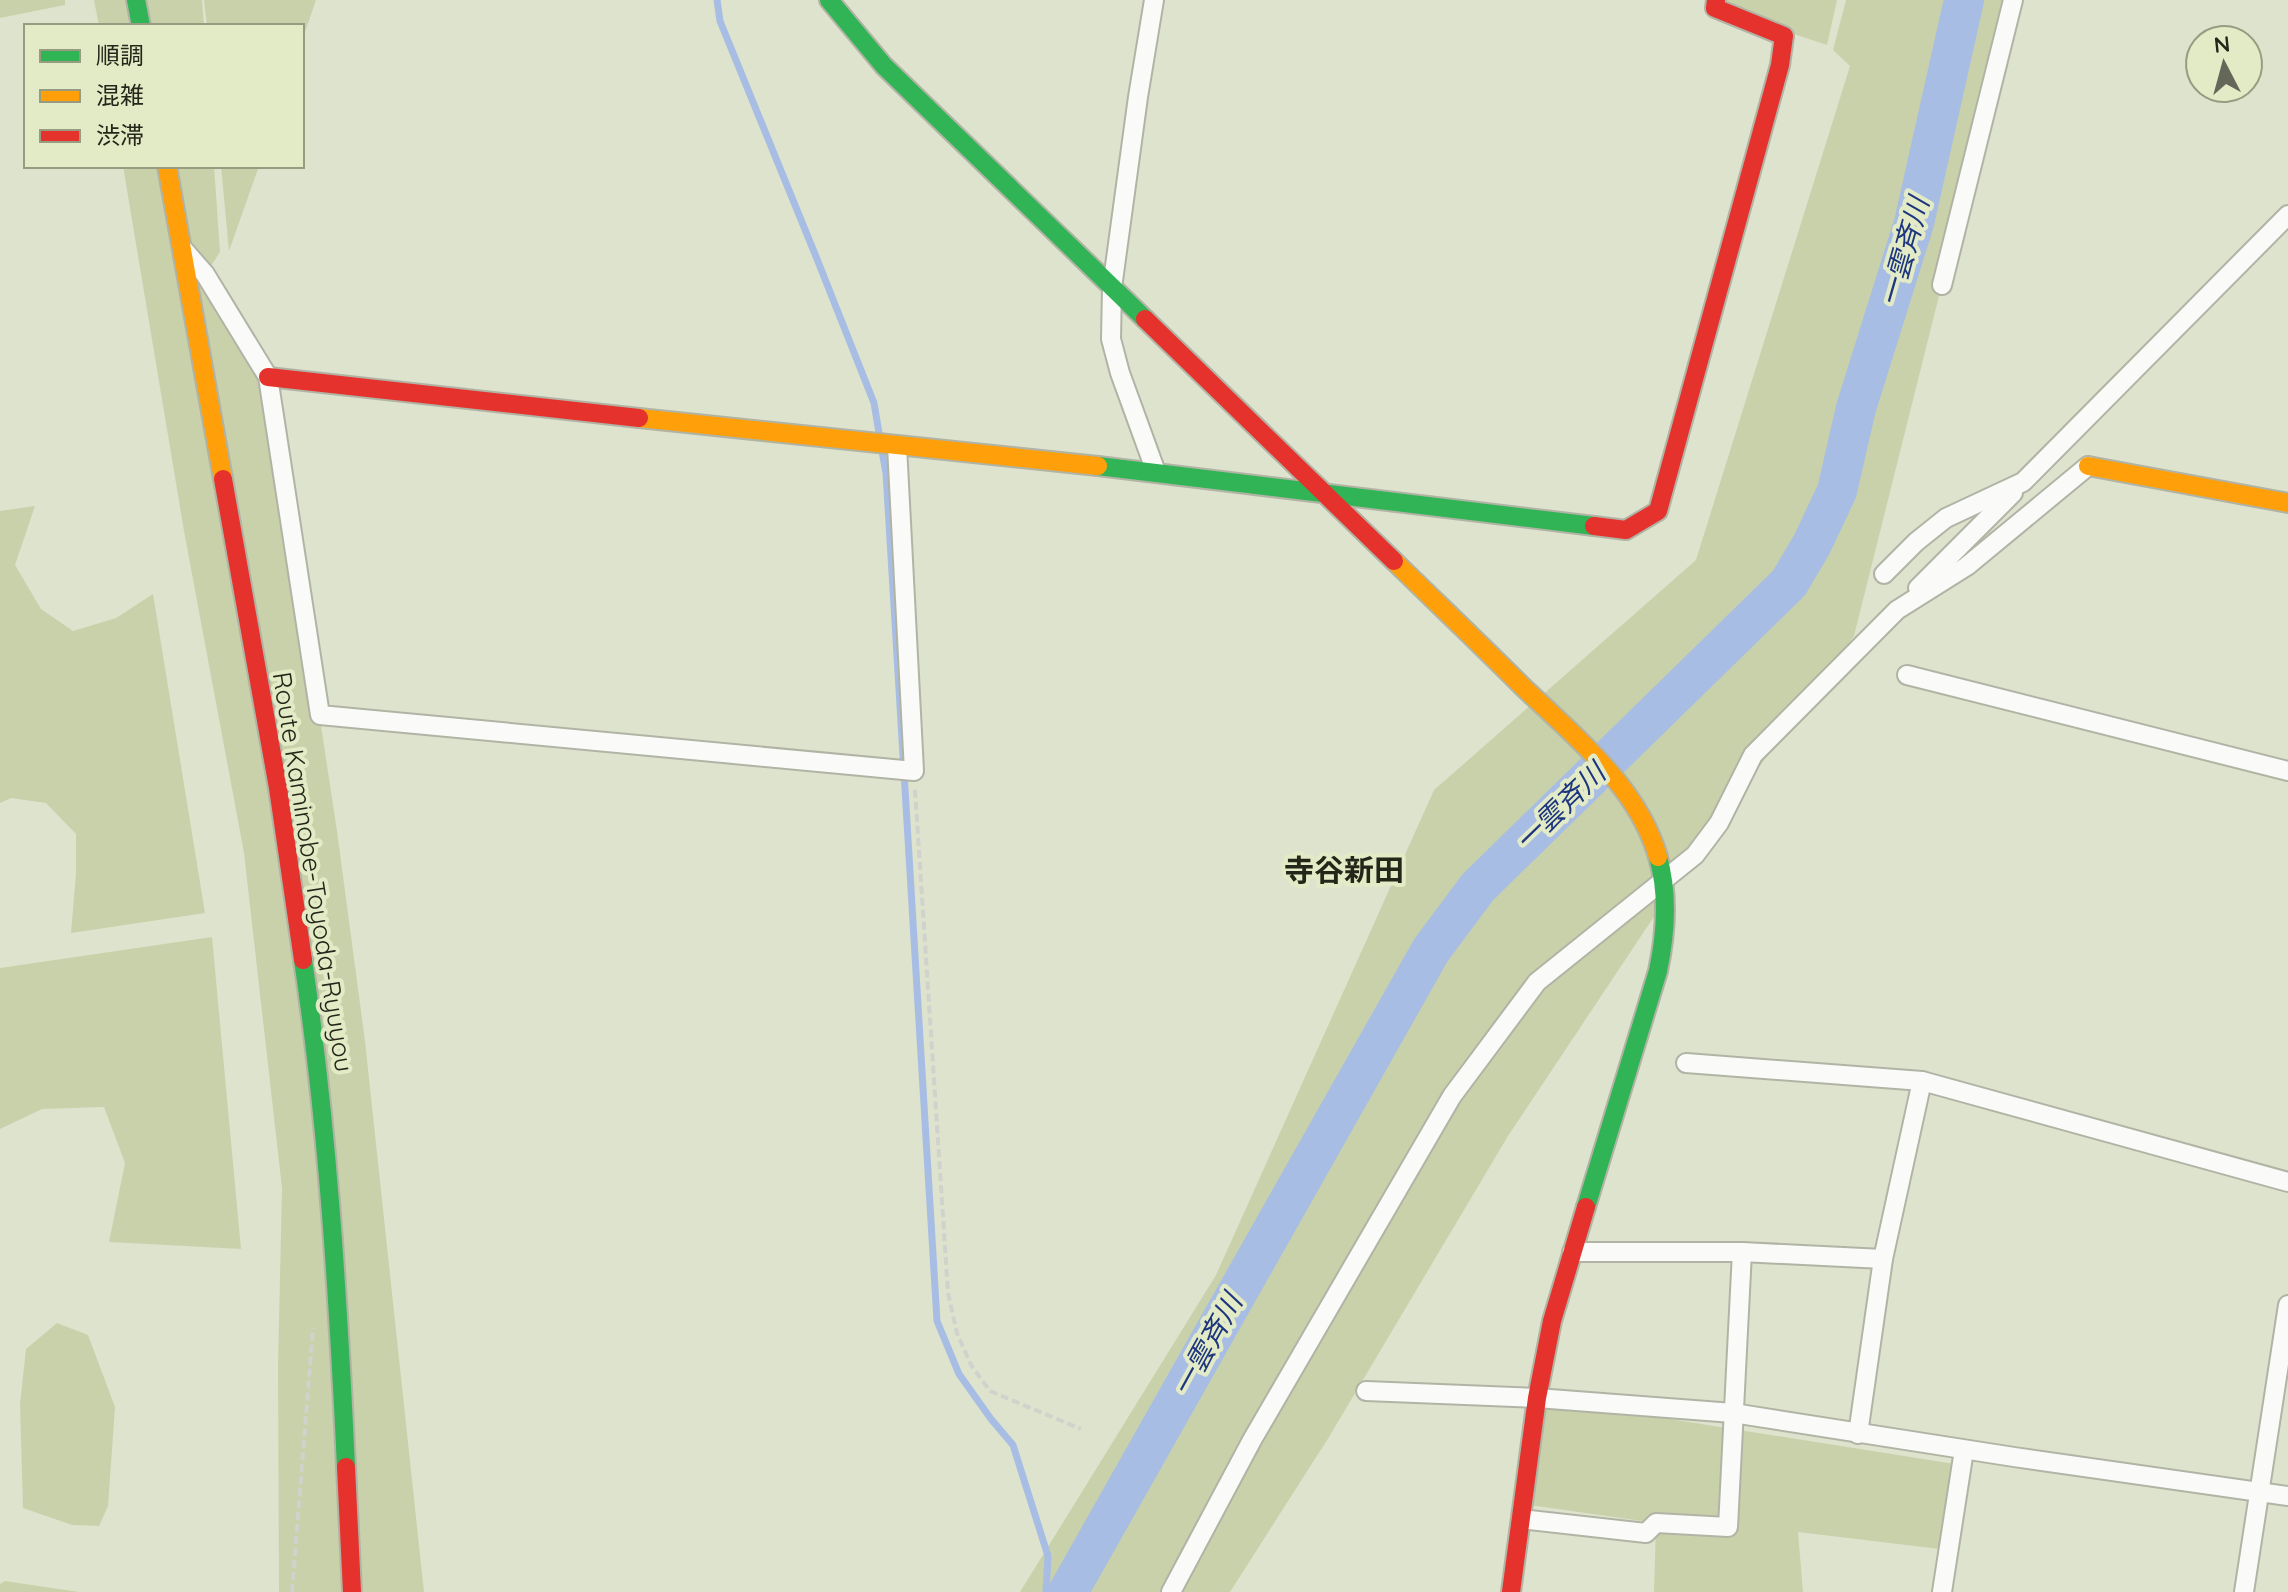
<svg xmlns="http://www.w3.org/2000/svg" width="2288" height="1592" viewBox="0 0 2288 1592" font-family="Quicksand,'Noto Sans JP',sans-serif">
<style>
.green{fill:#c9d1ab}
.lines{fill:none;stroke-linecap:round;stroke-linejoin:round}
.stream{stroke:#a8bde3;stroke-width:7}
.river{stroke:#a8bde3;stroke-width:40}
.street-casing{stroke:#b1b4a5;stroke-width:22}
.fast-casing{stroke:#b1b4a5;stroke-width:22}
.slow-casing{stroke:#b1b4a5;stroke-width:22}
.jam-casing{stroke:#b1b4a5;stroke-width:22}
.path{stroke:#d0d2cb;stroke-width:4;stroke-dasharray:8 4;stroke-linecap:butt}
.street{stroke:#fafbf8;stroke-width:18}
.fast{stroke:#30b455;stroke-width:18}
.slow{stroke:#ff9f0a;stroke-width:18}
.jam{stroke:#e5322d;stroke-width:18}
.labels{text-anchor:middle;stroke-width:8;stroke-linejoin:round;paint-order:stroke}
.street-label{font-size:26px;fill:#242619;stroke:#e3ebc6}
.water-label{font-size:28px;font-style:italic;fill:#1d367e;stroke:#e3ebc6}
.quarter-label{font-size:30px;font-weight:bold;fill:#242619;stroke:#e3ebc6}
</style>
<rect width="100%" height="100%" fill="#dee3ce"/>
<g class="green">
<path d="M0,0H65V5L0,18Z"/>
<path d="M94,0H202L204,26H99Z"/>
<path d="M204,0H316L302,41V26H207Z"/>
<path d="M1716,0H1837L1827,45L1715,8Z"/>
<path d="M1846,0H2013L1854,636L1695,855L1508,1136L1329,1437L1230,1592H1020L1216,1275L1434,790L1696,560L1850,66L1833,50Z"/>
<path d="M123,166H214L220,252L205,275L268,377L337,831L365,1041L424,1592H279L278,1366L282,1188L244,853L184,531Z"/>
<path d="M221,166H259L229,251Z"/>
<path d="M35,506L15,565L41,609L73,631L116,618L153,594L205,913L71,933L76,873V834L46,803L11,798L0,803V511Z"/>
<path d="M212,937L241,1249L109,1242L125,1163L104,1107L42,1109L0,1129V968Z"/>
<path d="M57,1323L88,1335L115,1407L108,1506L99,1526L72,1525L23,1508L20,1404L26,1349Z"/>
<path d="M1537,1398L1961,1465L1948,1550L1798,1532L1803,1592H1654L1656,1523L1523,1504Z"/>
<path d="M5,1581L79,1592H0V1584Z"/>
</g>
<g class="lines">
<g class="stream">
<path d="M717,0L720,21L817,259L874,403L880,439"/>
<path d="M882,451L886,473L937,1321L959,1374L991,1419L1013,1445L1048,1556L1046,1592"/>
</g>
<path class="river" d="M1068,1592L1431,950L1478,887L1789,583L1812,544L1837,491L1856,408L1914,223L1964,0"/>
<g class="street-casing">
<g id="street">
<path d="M1154,0L1138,97L1112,288L1111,339L1120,373L1156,472"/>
<path d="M184,250L205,274L268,377L320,715L914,771L897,446"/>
<path d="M1942,285L2013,0"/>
<path d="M1884,574L1916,542L1946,518L2023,482L2288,215"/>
<path d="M1918,588L2013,493"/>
<path d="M1907,675L2288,771"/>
<path d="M1686,1063L1922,1081L2288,1182"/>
<path d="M1572,1252H1742L1883,1259"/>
<path d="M1366,1391L1537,1398L1733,1413L2014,1457L2288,1496"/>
<path d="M1858,1434L1883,1259L1922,1081"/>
<path d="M1521,1519L1646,1533L1656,1523L1728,1527L1742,1252"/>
<path d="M1171,1592L1252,1440L1452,1096L1537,982L1695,855L1719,823L1753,755L1897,610L1967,566L2088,466"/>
<path d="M1942,1592L1964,1450"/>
<path d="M2244,1592L2288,1305"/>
</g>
</g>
<g class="fast-casing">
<g id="fast">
<path d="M136,0L141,26"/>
<path d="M829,0L884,66L1145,319"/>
<path d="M1098,466L1594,526"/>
<path d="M303,960C328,1128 338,1297 346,1467"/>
<path d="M1586,1207L1658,971C1666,933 1669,895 1658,857"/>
</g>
</g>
<g class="slow-casing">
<g id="slow">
<path d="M167,166L223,479"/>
<path d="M639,418L1098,466"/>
<path d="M2088,466L2288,503"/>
<path d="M1394,561C1437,603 1480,644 1522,686C1573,735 1638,786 1658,857"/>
</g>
</g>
<g class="jam-casing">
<g id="jam">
<path d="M1145,319L1394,561"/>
<path d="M268,377L639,418"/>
<path d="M223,479L278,788L303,960"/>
<path d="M1594,526L1626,530L1658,511L1780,65L1784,36L1715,8L1716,0"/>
<path d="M346,1467L352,1592"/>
<path d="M1511,1592L1537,1398L1552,1321L1586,1207"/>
</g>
</g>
<g class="path">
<path d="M915,790L948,1293L957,1333L971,1365L990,1391L1081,1429"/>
<path d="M292,1592L313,1328"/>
</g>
<use href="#street" class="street"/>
<use href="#fast" class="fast"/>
<use href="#slow" class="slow"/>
<use href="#jam" class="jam"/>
</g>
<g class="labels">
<g class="street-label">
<text transform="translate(313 872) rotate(81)" y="9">Route Kaminobe-Toyoda-Ryuyou</text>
</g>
<g class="water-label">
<text transform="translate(1904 252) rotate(-74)" y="10">一雲斉川</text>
<text transform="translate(1560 807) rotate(-44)" y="10">一雲斉川</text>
<text transform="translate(1207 1345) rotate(-61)" y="10">一雲斉川</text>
</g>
<g class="quarter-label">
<text x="1344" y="881">寺谷新田</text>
</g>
</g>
<rect x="24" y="24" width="280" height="144" fill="#e3ebc6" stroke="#979c81" stroke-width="2"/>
<rect x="40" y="50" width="40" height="12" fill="#30b455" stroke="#979c81" stroke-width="2"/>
<text x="96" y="64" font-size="24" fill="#242619">順調</text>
<rect x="40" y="90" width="40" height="12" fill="#ff9f0a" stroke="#979c81" stroke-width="2"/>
<text x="96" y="104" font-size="24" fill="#242619">混雑</text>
<rect x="40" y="130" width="40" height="12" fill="#e5322d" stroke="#979c81" stroke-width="2"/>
<text x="96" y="144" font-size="24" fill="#242619">渋滞</text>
<g transform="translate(2224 64) rotate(354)"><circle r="38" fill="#e3ebc6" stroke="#979c81" stroke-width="2"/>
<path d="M0-6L14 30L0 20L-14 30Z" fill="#656858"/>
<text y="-12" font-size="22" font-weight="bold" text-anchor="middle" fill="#242619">N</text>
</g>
</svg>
